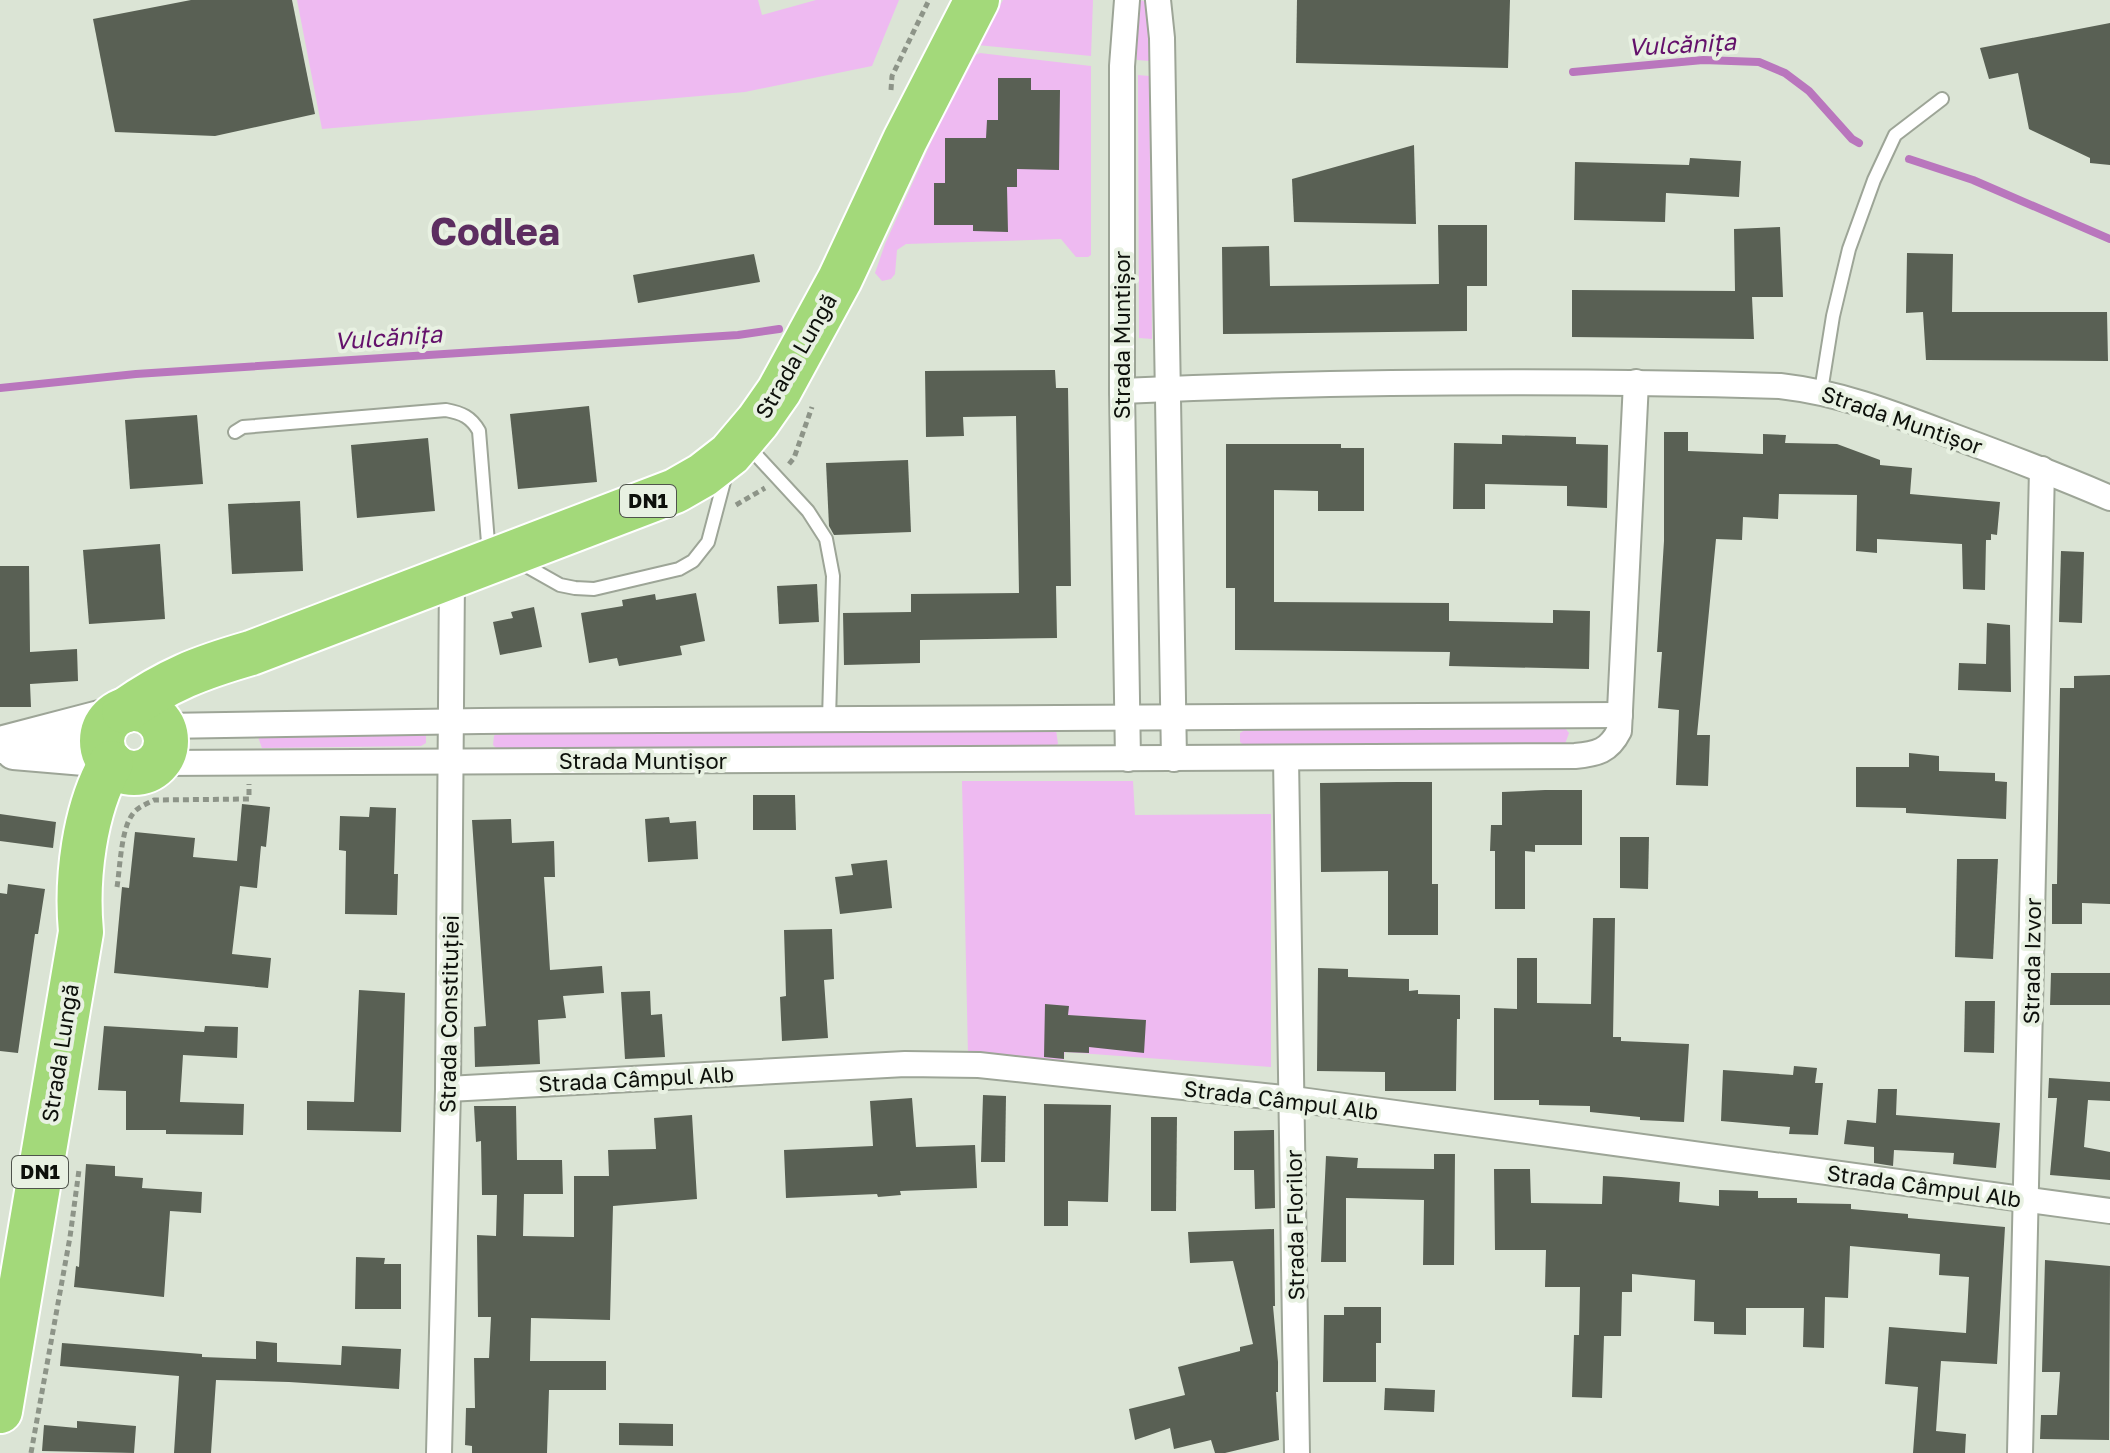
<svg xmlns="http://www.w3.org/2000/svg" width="2110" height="1453" viewBox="0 0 2110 1453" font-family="'Golos Text',sans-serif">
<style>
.green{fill:#eebaf1}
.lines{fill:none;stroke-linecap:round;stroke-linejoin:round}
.stream{stroke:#b976bd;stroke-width:8}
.building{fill:#596054}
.lane-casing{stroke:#9da597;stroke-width:16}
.street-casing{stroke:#9da597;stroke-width:28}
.secondary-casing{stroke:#9da597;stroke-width:40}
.highway-casing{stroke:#fff;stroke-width:48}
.path{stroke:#8d9488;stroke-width:5;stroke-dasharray:6 4;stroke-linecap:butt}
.lane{stroke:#fff;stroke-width:12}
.street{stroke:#fff;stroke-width:24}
.secondary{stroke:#fff;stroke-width:36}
.highway{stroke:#a3d97a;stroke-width:44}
.labels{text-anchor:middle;stroke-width:8;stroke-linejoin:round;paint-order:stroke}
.shield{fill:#e8f1e2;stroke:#4f544c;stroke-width:2}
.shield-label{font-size:20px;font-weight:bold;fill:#0d100b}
.street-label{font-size:22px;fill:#0d100b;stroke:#e8f1e2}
.water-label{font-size:24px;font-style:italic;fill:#64116b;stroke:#e8f1e2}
.town-label{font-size:38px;font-weight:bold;fill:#5c2d60;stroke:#e8f1e2}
</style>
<rect width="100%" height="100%" fill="#dbe4d5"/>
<g class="green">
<path d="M297,0H758L762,15L816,0H899L872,66L745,92L322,129Z"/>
<path d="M1003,0H1093L1091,56L977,45Z"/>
<path d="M1140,0L1150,3L1149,61L1137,60V4Z"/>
<path d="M980,53L1091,66V255L1088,257H1076L1061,239L906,244L897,250L895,274L891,279L882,281L875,273L885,244L969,58Z"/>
<path d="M1138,75L1149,76L1152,339L1139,338Z"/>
<path d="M1565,728L1569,733L1565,744L1244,745L1240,742V733L1245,730Z"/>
<path d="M1056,730L1058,744L1054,746L497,749L493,745L494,736L497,732Z"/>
<path d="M423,732L426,735V743L421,746L262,748L258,737L262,734Z"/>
<path d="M962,781H1133L1135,815L1271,814V1067L1065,1052L1063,1062L968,1055Z"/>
</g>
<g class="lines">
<g class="stream">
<path d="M1573,72L1703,60L1759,62L1785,73L1809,91L1852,139L1859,143"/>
<path d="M1909,159L1973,180L2110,239"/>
<path d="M0,388L136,374L738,335L779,329"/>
</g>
</g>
<g class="building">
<path d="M191,0H292L315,114L215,136L115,132L93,19Z"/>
<path d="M1297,0H1510L1508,68L1296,63Z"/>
<path d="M2110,23V165L2090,163V158L2029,129L2018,73L1989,79L1980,48Z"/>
<path d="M998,78H1031V90H1060L1059,170L1017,169V187H1007L1008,232L973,231V225H934V183H945V138H986L987,120H998Z"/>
<path d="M1414,145L1416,224L1294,222L1292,179Z"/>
<path d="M1690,158L1741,161L1739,197L1666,193L1665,222L1574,220L1575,162L1689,165Z"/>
<path d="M1438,225H1487V286H1467V331L1223,334L1222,247L1269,246L1270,286L1439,284Z"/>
<path d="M1780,227L1783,297H1752L1754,339L1572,337V290L1735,291L1734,229Z"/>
<path d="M1907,253L1953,254L1952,312H2107L2108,361L1926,360L1923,312L1906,313Z"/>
<path d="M754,254L760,282L638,303L633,275Z"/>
<path d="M1055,370L1056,388H1068L1071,586H1056L1057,638L920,640V663L844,665L843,613L911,612V594L1019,593L1016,416L963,417L964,436L926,437L925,371Z"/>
<path d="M589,406L597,482L518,489L510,414Z"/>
<path d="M197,415L203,484L130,489L125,420Z"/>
<path d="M1664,432H1688V451L1763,454V434L1786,435L1785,443L1837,444L1880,460V465L1912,468L1910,494L2000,502L1997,535L1991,534V540H1986L1985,590L1963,589L1962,544L1877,539V553L1856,551L1857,495L1779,494L1778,519L1743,517L1742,540L1716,539L1697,735H1710L1708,786L1676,785L1679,710L1658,708L1662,652H1657L1664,541Z"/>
<path d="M1502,435L1576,437V444L1608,445L1607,508L1567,506V486L1485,484V509H1453L1454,443L1502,444Z"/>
<path d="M428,438L435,511L357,518L351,445Z"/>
<path d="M1226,444H1341V448H1364V511H1318V491L1274,490V602L1449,603V621L1553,623V610L1590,611L1589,669L1449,666L1450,652L1235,650V588H1226Z"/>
<path d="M908,460L911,532L834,535L829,526L826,463Z"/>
<path d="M300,501L303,571L232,574L228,504Z"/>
<path d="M160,544L165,619L89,624L83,550Z"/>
<path d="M2061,551L2084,552L2082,623L2059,622Z"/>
<path d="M0,566H29L30,652L77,649L78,681L30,684L31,707H0Z"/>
<path d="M817,584L819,622L779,624L777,586Z"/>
<path d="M696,593L705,641L680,646L682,655L619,666L617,658L589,663L581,613L623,606L622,600L655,594L656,600Z"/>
<path d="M534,607L542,647L500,655L493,622L513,618L511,612Z"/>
<path d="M1987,623L2010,625L2011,692L1958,690L1959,663L1986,664Z"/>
<path d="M2110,675V904L2082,903V924H2052V884H2057L2060,688H2074V676Z"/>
<path d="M1909,753L1939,756V771L1995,773V781L2007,782L2006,819L1906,813V808L1856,807V767H1909Z"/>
<path d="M1397,782H1432V884H1438V935H1388V871L1321,872L1320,783Z"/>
<path d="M1545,790H1582V845H1535V852L1525,851V909H1495V851H1490L1491,825H1502V792Z"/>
<path d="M753,795H795L796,830H753Z"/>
<path d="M242,804L270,807L266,847L261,846L257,888L240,886L232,954L271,958L268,988L114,973L122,887L129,888L135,832L195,838L193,857L237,861Z"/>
<path d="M370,807L396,808L394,874H398L397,915L345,914L346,851L339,850L340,816L369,817Z"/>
<path d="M0,814L56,822L53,848L0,841Z"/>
<path d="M669,817L670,823L696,821L698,859L648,862L645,819Z"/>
<path d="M511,819L512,843L554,841L555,877H544L550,970L602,966L604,993L563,996L566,1018L538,1020L540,1064L475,1067L474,1027L486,1026L472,820Z"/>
<path d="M1620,837H1649L1648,889L1620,888Z"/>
<path d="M1957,859H1998L1993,959L1955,957Z"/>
<path d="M887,860L892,908L840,914L835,877L853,875L851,864Z"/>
<path d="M8,884L45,889L38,934H35L18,1053L0,1051V893L7,894Z"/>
<path d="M1593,918H1615L1613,1037H1621V1041L1689,1044L1684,1122L1640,1120V1117L1590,1112V1106L1539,1105V1100H1494V1008L1517,1009V958H1537V1003L1591,1004Z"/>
<path d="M832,929L834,979L824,980L828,1038L782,1041L780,997L786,996L784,930Z"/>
<path d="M1318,968L1348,969V977L1409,979V991L1418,990V994L1460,995V1019H1457L1456,1091H1385V1072L1317,1071Z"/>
<path d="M2051,973H2110V1005H2050Z"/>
<path d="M359,990L405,993L401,1132L307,1130V1101L354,1102Z"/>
<path d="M650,991L651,1015L662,1014L665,1057L625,1059L621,992Z"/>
<path d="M1965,1001H1995L1994,1053L1964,1052Z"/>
<path d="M1045,1004L1069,1006L1068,1015L1146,1020L1144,1053L1089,1047V1053L1064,1052V1059L1044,1057Z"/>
<path d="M104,1026L204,1032L205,1026L238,1027L237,1058L183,1055L180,1102L244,1104L243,1135L166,1134V1130H126V1091L98,1090Z"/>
<path d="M1794,1066L1817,1068L1815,1083H1823L1818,1135L1789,1134L1790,1127L1721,1121L1723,1070L1793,1075Z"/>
<path d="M2049,1078L2110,1082V1101L2088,1100L2084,1147L2110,1152V1180L2050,1175L2057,1098H2048Z"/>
<path d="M1878,1089H1897L1896,1115L2000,1123L1996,1168L1953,1164L1954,1153L1894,1150L1893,1166L1874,1163V1147L1844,1144L1847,1120L1876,1123Z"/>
<path d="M983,1095L1006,1096L1005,1162H981Z"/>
<path d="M912,1098L916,1147L975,1145L977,1188L900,1191L901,1195L878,1197L877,1194L786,1198L784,1150L873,1146L870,1101Z"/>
<path d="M1044,1104L1111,1105L1108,1202L1068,1201V1226H1044Z"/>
<path d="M474,1106H516L517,1160H562L563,1194H524L523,1236L574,1237V1176H609L608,1150L656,1149L654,1118L692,1115L697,1199L613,1206L610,1320L531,1318L530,1361H606V1390H549L547,1453H472V1446L465,1445L466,1408H475L474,1358H489L491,1317H478L477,1235L496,1236L497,1195H482L481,1141L476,1142Z"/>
<path d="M1151,1117H1177L1176,1211H1151Z"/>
<path d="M1274,1130L1275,1208L1255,1209L1254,1170H1234V1131Z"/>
<path d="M1434,1154H1455L1454,1265H1423L1424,1200L1346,1198V1262H1321L1326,1156L1358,1158L1357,1168L1434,1169Z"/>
<path d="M86,1164L115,1166V1176L143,1178L142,1188L202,1192L201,1213L170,1211L164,1297L74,1287L76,1266L79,1267Z"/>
<path d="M1494,1169H1530L1531,1203L1602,1204L1603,1176L1621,1177L1680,1182L1679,1202L1719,1206V1190L1758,1191V1198H1797V1203L1851,1204V1209L1908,1214V1218L2005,1227L1997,1364L1941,1361L1936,1431L1966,1434L1965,1453H1913L1918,1387L1885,1384L1889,1327L1966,1333L1969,1277L1939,1275L1940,1254L1850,1246L1848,1298L1825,1297L1824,1348L1803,1347L1804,1308H1746V1335L1714,1334V1322L1694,1321L1695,1280L1632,1274V1292H1622L1621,1336H1604L1602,1398L1572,1397L1574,1335H1579L1580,1287H1545L1546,1250H1495Z"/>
<path d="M1274,1229L1275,1306H1273L1278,1362V1392H1276L1279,1440L1225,1453H1215L1211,1440L1174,1449L1170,1428L1135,1440L1129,1409L1185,1395L1178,1367L1240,1351V1347L1253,1344L1233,1261L1190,1263L1188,1232Z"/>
<path d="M356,1257L385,1258L384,1264H401V1309H355Z"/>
<path d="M2045,1260L2110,1266L2109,1440L2040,1439L2041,1415H2057L2060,1372H2042Z"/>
<path d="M1344,1307H1381V1343H1376V1382H1323L1324,1315H1344Z"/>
<path d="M256,1341L277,1343V1362L341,1365L342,1346L401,1349L399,1389L289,1382L216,1380L211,1453H174L179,1376L60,1366L62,1343L202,1354V1357L256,1359Z"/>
<path d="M1385,1388L1435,1390L1434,1412L1384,1410Z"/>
<path d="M77,1421L136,1426L134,1453L42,1451L44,1425L77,1428Z"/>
<path d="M619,1423L673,1424V1446L619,1445Z"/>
</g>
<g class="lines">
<g class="lane-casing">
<g id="lane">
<path d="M1821,391L1833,316L1849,249L1874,180L1895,135L1942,99"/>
<path d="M235,432L243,427L446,410C462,413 471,417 479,431L489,555"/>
<path d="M747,445L808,511L826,539L833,576L829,719"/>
<path d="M521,563L560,585L575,588L594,589L679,569L693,561L708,542L726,474"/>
</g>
</g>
<g class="street-casing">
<g id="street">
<path d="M1127,0L1122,66V391L1128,759"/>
<path d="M1158,0L1162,38L1174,759"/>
<path d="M1122,391C1341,381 1560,380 1780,386C1841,393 1892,413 1950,435C2004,455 2057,475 2110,498"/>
<path d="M163,726L481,721L1620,715"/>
<path d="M1286,758L1297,1453"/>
<path d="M158,763L1575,756C1597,754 1609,751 1619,731L1636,382"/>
<path d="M448,1089L905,1064L979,1065L1293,1099L2110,1211"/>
<path d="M439,1453L448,1089L452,576"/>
<path d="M2020,1453L2042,469"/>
</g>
</g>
<g class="secondary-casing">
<g id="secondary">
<path d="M0,745L115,715"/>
<path d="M14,751L108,759"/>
</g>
</g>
<g class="highway-casing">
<g id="highway">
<circle cx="134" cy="741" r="32"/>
<path d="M124,711C168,680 199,668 251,653L675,491L703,475L730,454L758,421L779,391L840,279L905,140L977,0"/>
<path d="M0,1411L81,932C76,879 84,810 111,763"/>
</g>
</g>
<g class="path">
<path d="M891,90L892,76L929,0"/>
<path d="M789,464L794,458L812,407"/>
<path d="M736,505L765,488"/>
<path d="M117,887C120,868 121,830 132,815C136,808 146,804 154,800L249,799V784"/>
<path d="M31,1453L70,1237L79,1170"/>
</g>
<use href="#lane" class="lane"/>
<use href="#street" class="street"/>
<use href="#secondary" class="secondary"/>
<use href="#highway" class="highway"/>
</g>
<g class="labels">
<g class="shield">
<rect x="620" y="485" width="56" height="32" rx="6"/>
<rect x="12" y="1156" width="56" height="32" rx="6"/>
</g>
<g class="shield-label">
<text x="648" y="508">DN1</text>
<text x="40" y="1179">DN1</text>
</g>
<g class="street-label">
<text transform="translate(1122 335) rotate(-90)" y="8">Strada Muntișor</text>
<text transform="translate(796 356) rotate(-60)" y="8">Strada Lungă</text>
<text transform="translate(1902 420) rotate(19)" y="8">Strada Muntișor</text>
<text x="643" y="769">Strada Muntișor</text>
<text transform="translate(2032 961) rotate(-89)" y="8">Strada Izvor</text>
<text transform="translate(449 1014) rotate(-89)" y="8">Strada Constituției</text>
<text transform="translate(60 1053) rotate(-81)" y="8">Strada Lungă</text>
<text transform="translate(636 1079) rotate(-3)" y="8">Strada Câmpul Alb</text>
<text transform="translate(1281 1100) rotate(7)" y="8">Strada Câmpul Alb</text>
<text transform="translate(1924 1186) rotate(8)" y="8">Strada Câmpul Alb</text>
<text transform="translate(1295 1225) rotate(-91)" y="8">Strada Florilor</text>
</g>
<g class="water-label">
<text transform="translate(1682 45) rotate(-3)" y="8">Vulcănița</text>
<text transform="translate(388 338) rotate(-4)" y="8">Vulcănița</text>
</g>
<g class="town-label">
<text x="495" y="245">Codlea</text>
</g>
</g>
</svg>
